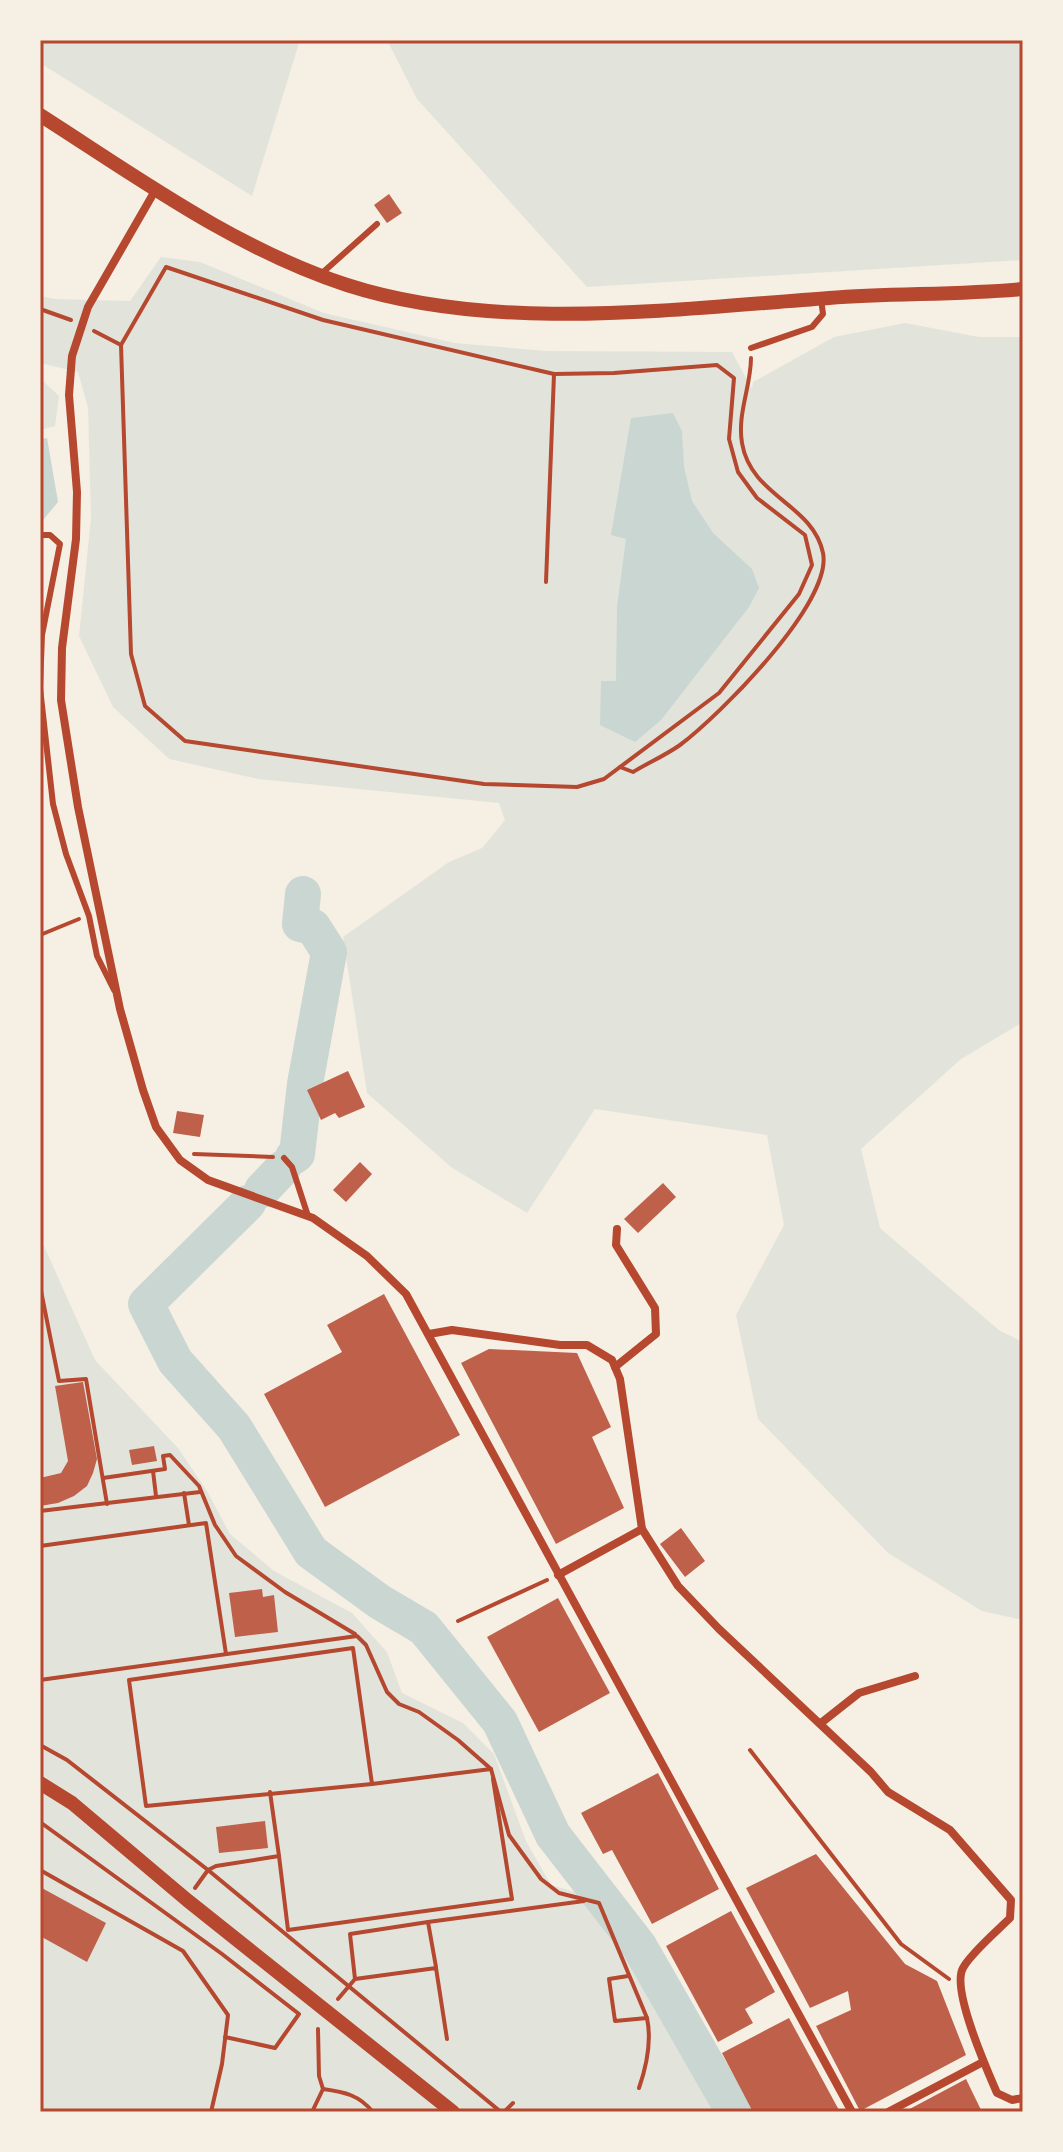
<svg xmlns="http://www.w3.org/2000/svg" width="1063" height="2152" viewBox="0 0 1063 2152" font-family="'DM Sans',sans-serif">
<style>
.green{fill:#e2e4dc}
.water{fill:#c9d6d2}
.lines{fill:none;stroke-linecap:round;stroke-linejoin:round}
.river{stroke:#c9d6d2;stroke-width:36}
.building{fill:#bf614a}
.path{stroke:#b5482f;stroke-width:4}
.service{stroke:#b5482f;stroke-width:6}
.minor{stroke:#b5482f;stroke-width:8}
.tertiary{stroke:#b5482f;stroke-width:14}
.neatline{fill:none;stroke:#b5482f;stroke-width:3}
</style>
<rect width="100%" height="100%" fill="#f6efe4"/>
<g class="green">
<path d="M40,40H300L252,196L40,63Z"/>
<path d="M387,40H1023V260L587,287L417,99Z"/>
<path d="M161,257L200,262L324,313L455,343L546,351L732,352L752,389L753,382L834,337L905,323L979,337H1023V1022L961,1059L861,1149L880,1228L1000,1331L1023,1342V1620L982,1611L888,1553L758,1419L736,1315L784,1225L767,1135L595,1109L527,1213L451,1167L367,1093L343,937L449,862L482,848L505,820L499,803L258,779L169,759L113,707L79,636L91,518L88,408L78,372L40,363V296L56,299L130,301Z"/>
<path d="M40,378L59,396L55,426L40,430Z"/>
<path d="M40,1237L95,1360L178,1448L207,1491L230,1534L274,1571L352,1613L387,1652L402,1693L463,1723L494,1754L526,1841L551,1885L603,1900L722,2112H40Z"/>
</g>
<g class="water">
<path d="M673,413L682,431L684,467L692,501L713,533L752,569L759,588L749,607L661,720L635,742L600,725L601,681H616L617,607L626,539L611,535L631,418Z"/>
<path d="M47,438L58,502L43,520H40V439Z"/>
</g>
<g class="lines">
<g class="river">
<path d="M293,1157L297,1154L305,1084L329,952L313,927L300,924L303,894"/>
<path d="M262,1190L283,1168"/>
<path d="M248,1203L146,1304L175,1361L234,1427L311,1552L380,1602L424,1628L500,1722L553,1835L639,1946L734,2112"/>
</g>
</g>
<g class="building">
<path d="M389,194L402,213L387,223L374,205Z"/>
<path d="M348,1071L365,1107L339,1118L335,1113L321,1120L307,1090Z"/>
<path d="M177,1111L204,1115L200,1137L173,1133Z"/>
<path d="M360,1162L372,1174L346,1202L333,1190Z"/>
<path d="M663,1183L676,1197L638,1233L624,1219Z"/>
<path d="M384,1294L460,1435L325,1507L264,1394L342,1352L327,1325Z"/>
<path d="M489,1349L577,1353L611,1427L592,1437L624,1508L556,1544L461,1363Z"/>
<path d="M83,1382L97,1459L93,1473L87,1486L74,1496L58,1503L40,1506V1478L61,1473L68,1461L55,1386Z"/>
<path d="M154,1446L157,1461L132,1465L129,1450Z"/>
<path d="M681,1528L705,1561L685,1577L660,1544Z"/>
<path d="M262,1589L263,1597L274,1595L278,1632L235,1637L229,1593Z"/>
<path d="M558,1598L610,1693L539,1732L487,1637Z"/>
<path d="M658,1773L719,1889L652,1924L612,1850L603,1854L581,1813Z"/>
<path d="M265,1821L268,1848L219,1853L216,1827Z"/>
<path d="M816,1854L905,1964L937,1981L966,2055L860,2111L816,2026L851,2010L848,1991L810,2008L746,1888Z"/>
<path d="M40,1887L106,1923L87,1962L40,1936Z"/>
<path d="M731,1911L775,1992L745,2009L753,2023L718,2042L666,1946Z"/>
<path d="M789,2018L840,2112H753L722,2053Z"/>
<path d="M966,2079L982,2112H904Z"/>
</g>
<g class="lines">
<g class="path">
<path d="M166,267L323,320L554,374L614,373L717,365L734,378L729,439L738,472L757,498L805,535L812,565L799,594L719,693L604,779L577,787L484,784L185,741L145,706L131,654L121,345Z"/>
<path d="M40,309L71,320"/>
<path d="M94,331L121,345"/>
<path d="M546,582L554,374"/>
<path d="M620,767L633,772C648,763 666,755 680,745C719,716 833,602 823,553C813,504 751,497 742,443C737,414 751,386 751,358"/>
<path d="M40,935L79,919"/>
<path d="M194,1154L273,1157"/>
<path d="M40,1286L59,1381L86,1379L107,1504"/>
<path d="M153,1471L156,1496"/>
<path d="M103,1478L165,1469L163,1456L170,1455L199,1486L215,1525L236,1556L285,1592L355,1634"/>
<path d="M184,1493L189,1525"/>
<path d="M40,1511L200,1492"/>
<path d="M40,1546L206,1523L226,1654"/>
<path d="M458,1621L547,1580"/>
<path d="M40,1680L357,1636L366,1645L387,1692L399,1704L419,1712L458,1740L491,1769L509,1835L541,1879L559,1893L599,1903L647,2018"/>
<path d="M40,1745L67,1760L208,1870L501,2112"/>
<path d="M750,1750L901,1944L949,1979"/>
<path d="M372,1784L353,1648L129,1680L146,1806L372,1784L491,1769"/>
<path d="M40,1822L222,1954L299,2014L275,2048L225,2037"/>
<path d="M279,1856L288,1930L512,1899L493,1779"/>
<path d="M40,1870L183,1951L228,2015L222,2064L211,2112"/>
<path d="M195,1888L208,1870L216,1866L279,1856L270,1792"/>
<path d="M428,1922L584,1901"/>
<path d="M628,1976L609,1979L615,2021L647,2018C652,2042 647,2065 639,2088"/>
<path d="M355,1979L350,1934L428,1922L436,1967"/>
<path d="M338,1999L355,1979L436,1968L447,2039"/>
<path d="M318,2029L319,2076L323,2089C345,2092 359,2095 373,2112"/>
<path d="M312,2112L323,2089"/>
<path d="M504,2112L513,2103"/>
</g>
<g class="service">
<path d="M321,274L377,224"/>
<path d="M751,348L812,327L823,314L821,299"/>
<path d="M40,535H50L60,544L42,635L40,687"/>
<path d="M40,688L53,804L66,854L89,916L97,956L114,990"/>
<path d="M284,1158L292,1167L308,1216"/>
</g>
<g class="minor">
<path d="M156,189L88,307L72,356L69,395L77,492L76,539L62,648L61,700L78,807L120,1009L143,1090L156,1127L180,1160L208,1180L313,1218L367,1256L406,1294L852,2112"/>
<path d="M429,1334L452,1330L560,1345H587L612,1360L620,1379L642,1529L678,1586L719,1629L871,1772L888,1792L950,1830L1011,1900L1010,1918C998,1930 970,1954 963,1968C951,1989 987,2070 997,2093L1012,2100L1023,2098"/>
<path d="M615,1367L656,1334L655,1308L616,1245L617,1229"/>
<path d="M558,1575L642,1529"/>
<path d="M821,1723L859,1693L915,1676"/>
<path d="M888,2112L983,2062"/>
</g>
<g class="tertiary">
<path d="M40,115C137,177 236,249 347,285C496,333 675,309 829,298C894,293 958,295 1023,289"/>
<path d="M40,1783L72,1803L187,1900L453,2112"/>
</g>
</g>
<rect width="1063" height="2152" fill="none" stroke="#f6efe4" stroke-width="84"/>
<rect x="42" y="42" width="979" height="2068" class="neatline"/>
</svg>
